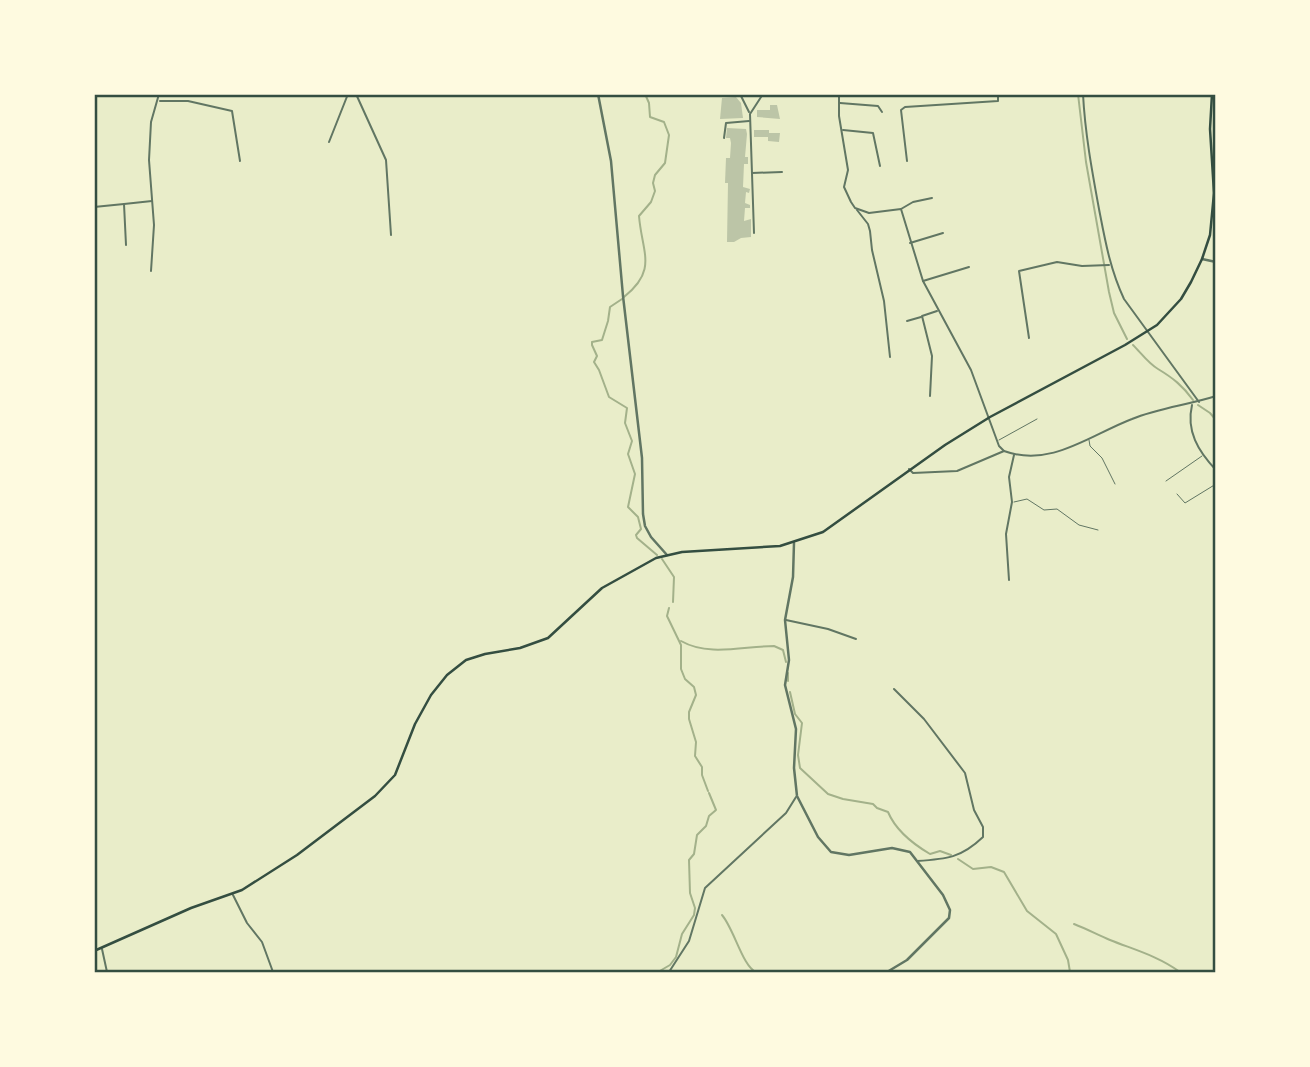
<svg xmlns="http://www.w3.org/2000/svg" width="1310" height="1067" viewBox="0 0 1310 1067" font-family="Ubuntu,sans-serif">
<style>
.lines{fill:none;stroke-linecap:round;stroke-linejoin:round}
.stream{stroke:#a3b18a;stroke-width:2}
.building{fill:#bcc5a7}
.service{stroke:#617663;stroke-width:1}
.minor{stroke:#617663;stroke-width:2}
.tertiary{stroke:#617663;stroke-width:2.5}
.secondary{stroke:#344e41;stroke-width:2.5}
.neatline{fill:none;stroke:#344e41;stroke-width:2.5}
</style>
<rect width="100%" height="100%" fill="#e9edc9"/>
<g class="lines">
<g class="stream">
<path d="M1078,94L1086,162L1109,292L1114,313L1127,339"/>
<path d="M624,297C658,270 642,253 639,216L651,202L655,191L653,183L655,175L665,163L669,135L664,122L650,117L649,103L645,94"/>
<path d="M622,299L610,307L608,321L602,340L592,342V345L597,356L594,362L599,370L609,397L627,408L625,423L632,441L628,454L635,474L628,507L638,517L641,529L636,535L637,538L657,555"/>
<path d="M1133,345C1141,353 1149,364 1158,369C1173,378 1183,386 1193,400"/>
<path d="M1198,405L1210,413L1216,420"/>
<path d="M662,559L674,577L673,602"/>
<path d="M669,608L667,616L681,645V669L685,679L694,687L696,695L689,712V719L696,742L695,756L702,767V775L708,791"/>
<path d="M681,641C709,657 744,646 774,646L783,650L786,662"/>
<path d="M788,673V681"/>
<path d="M790,692L795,714L802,723L798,755L800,768L828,794L843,799L873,804L877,808L888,812C896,831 913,844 930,854L940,851L951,855"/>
<path d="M958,859L973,869L991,867L1004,872L1027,911L1056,934L1068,960L1070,972"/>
<path d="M722,915C734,929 743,967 756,972"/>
<path d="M1074,924C1087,929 1098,935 1110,940C1135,950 1158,956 1180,972"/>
<path d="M658,972L670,965L676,957L682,934L694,915L695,908L690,893L689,860L694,854L697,835L706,826L709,816L716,810L709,793"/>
</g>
</g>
<g class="building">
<path d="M736,97L741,103L743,118L720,119L722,98Z"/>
<path d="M770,105H777L780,119L757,117V110H770Z"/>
<path d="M727,128L746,129L747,134L745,157H748V164H744L743,187L750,189L749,193L746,192L745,203L750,205V208H745L744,221L751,219V237L741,238L734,242H727L728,183H725L726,158H730L731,143L730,138H726Z"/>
<path d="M754,130H769V133H780L779,142L768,141V137H754Z"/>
</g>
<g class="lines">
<g class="service">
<path d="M999,440L1037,419"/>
<path d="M1089,440L1090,446L1102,458L1115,484"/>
<path d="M1166,481L1202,456"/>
<path d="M1177,494L1185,503L1216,484"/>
<path d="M1014,502L1027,499L1044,510L1057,509L1079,525L1098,530"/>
</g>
<g class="minor">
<path d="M356,94L386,160L391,235"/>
<path d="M740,94L749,112"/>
<path d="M839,94V116L848,170L844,187L851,202L855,208L869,213L901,209L923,281L971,370L999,446L1004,451"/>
<path d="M1083,94C1085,133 1092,171 1099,209C1105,240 1110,269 1124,299L1199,402"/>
<path d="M160,101H188L232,111L240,161"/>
<path d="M840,103L878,106L882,112"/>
<path d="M843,130L873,133L880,166"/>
<path d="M724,138L726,123L749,121"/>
<path d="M329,142L348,94"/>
<path d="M907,161L901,110L905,107L998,101V94"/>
<path d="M752,173L782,172"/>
<path d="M94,207L124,204"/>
<path d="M901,209L913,202L932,198"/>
<path d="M857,210L868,224L870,231L872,250L884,301L890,357"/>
<path d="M754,233L750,114L763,94"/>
<path d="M910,243L943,233"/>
<path d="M126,245L124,204L152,201"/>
<path d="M151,271L154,225L149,160L151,122L159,94"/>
<path d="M923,281L969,267"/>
<path d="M907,321L921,317"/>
<path d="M1029,338L1019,271L1057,262L1082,266L1109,265"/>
<path d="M930,396L932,356L922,316L937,311"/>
<path d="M1192,405C1186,431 1198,451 1216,470"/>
<path d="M909,469L913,473L957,471L1004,451C1051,468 1090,435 1132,419C1158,408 1188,405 1216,396"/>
<path d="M1009,580L1006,534L1012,502L1009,477L1014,455"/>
<path d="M786,620L828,629L856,639"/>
<path d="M894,689L924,719L965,773L974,810L983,827V837C961,858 947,859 917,861"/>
<path d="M233,895L247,923L262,942L273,972"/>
<path d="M102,949L107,972"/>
<path d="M669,972L689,941L705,888L786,813L796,797"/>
</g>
<g class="tertiary">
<path d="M598,94L611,161L623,296L642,458L643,514L645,526L651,537L667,555"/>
<path d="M1202,259L1216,262"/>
<path d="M794,543L793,577L785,620L789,660L785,685L796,729L794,768L797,796L818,837L831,852L849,855L892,848L910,852L943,895L950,910L949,918L907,960L887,972"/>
</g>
<path class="secondary" d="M94,951L191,908L242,890L297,855L375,796L395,775L415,724L431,695L447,675L466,660L485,654L520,648L548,638L602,588L656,558L682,552L780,546L823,532L945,445L990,417L1125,345L1157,325L1181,299L1191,282L1202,259L1210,235L1214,193L1210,129L1212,94"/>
</g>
<rect width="1310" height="1067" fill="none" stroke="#fefae0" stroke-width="192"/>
<rect x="96" y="96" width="1118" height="875" class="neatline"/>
</svg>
